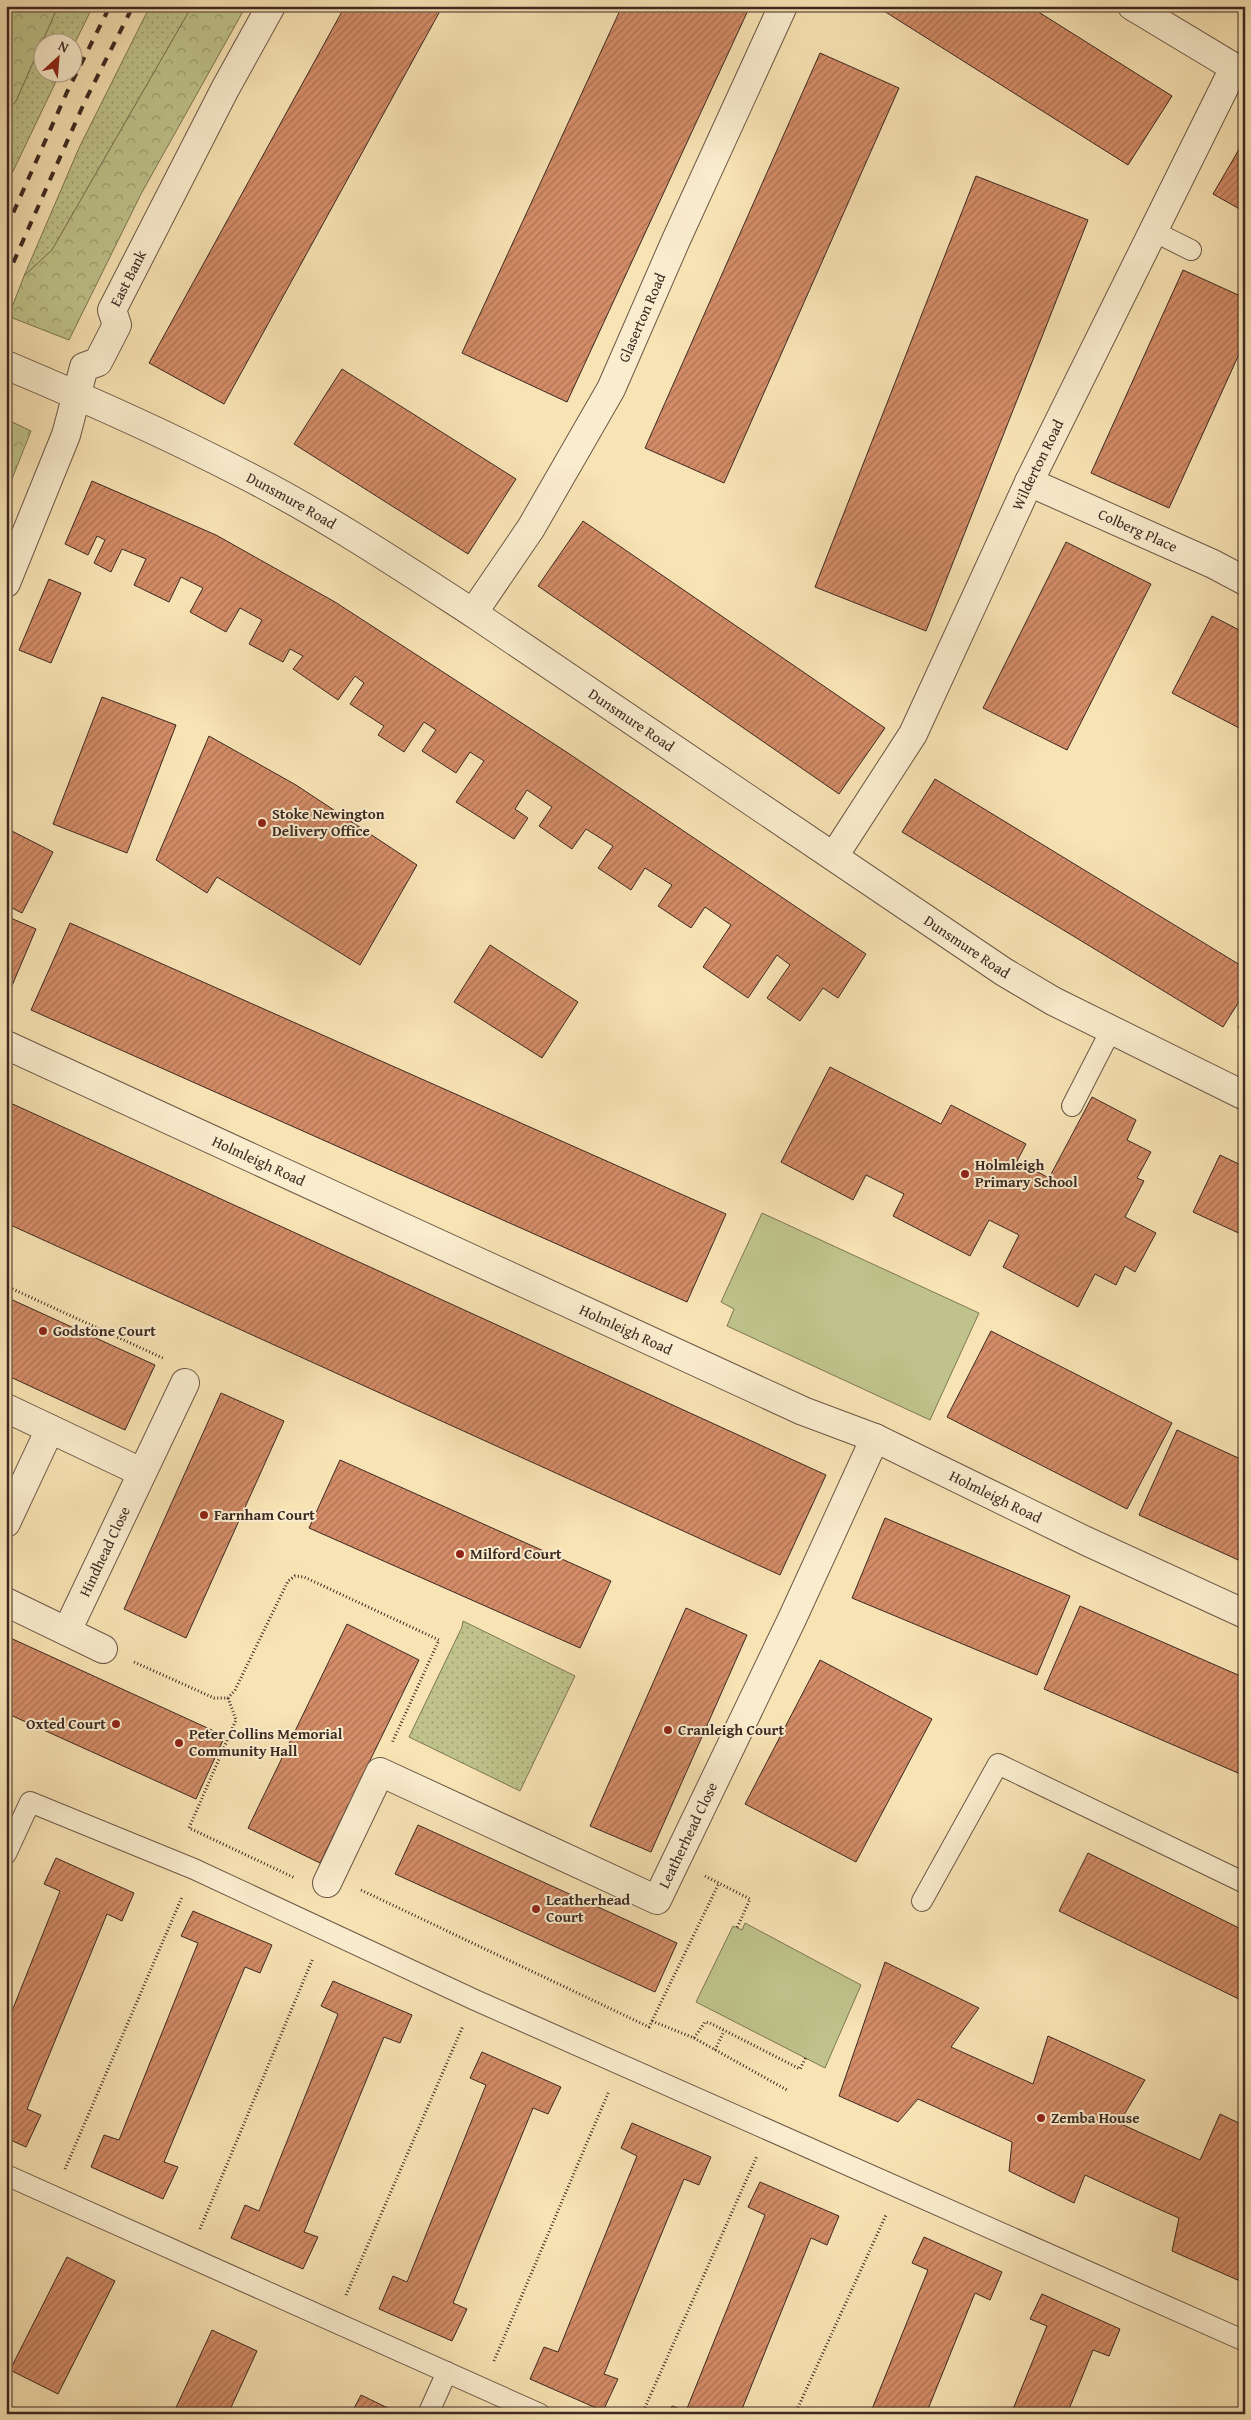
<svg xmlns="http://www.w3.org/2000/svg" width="1251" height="2420" viewBox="0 0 1251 2420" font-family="'Gentium Book Plus',serif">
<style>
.grass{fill:url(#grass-dots);stroke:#7e7656}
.forest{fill:url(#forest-crowns);stroke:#7e7656}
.pitch{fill:#bfc38b;stroke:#7e7656}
.building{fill:url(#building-hatch);stroke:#3c2922}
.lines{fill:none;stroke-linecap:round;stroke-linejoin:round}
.service-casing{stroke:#6b5846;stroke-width:22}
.minor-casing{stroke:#6b5846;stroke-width:30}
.tertiary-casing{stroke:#6b5846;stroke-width:30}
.path{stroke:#3c2922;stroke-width:3;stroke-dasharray:1 2.5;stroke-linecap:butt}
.service{stroke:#faedce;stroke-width:20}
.minor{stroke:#faedce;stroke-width:28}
.tertiary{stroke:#faedce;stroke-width:28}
.rail{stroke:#3c2922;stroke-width:4;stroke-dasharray:9 9;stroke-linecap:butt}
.poi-dot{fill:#8f2418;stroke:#faedce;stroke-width:2}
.labels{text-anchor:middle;stroke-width:4;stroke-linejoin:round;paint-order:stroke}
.street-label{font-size:15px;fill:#3c2922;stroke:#faedce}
.poi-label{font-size:15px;font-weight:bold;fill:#3c2922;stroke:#faedce;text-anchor:start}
</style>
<defs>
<pattern id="grass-dots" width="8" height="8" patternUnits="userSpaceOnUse" patternTransform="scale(1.25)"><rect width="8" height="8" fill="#bfc38b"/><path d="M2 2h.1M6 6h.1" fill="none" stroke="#9c9e71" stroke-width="1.8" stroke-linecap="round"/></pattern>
<pattern id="forest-crowns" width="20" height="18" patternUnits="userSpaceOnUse" patternTransform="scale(1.25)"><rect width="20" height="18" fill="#bfc38b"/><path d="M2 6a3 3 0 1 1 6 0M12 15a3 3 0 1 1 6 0" fill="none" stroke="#9c9e71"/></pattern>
<pattern id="building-hatch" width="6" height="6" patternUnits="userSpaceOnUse" patternTransform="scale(1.25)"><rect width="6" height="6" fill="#d38c67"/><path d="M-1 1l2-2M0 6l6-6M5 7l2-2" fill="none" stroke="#ac7254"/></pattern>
</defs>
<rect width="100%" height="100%" fill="#f8e3b4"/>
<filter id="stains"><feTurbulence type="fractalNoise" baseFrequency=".004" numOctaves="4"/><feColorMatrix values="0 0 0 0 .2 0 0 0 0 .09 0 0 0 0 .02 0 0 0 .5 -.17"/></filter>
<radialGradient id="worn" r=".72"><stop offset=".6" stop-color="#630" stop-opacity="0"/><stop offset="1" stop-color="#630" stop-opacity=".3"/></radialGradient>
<g class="grass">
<path d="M58,6H93L73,47L72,42H42V72L60,73L6,186V112L16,101Z"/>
<path d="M150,6H192L52,250L24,276L79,148Z"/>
<path d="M463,1621L575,1676L520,1791L409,1737L462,1627Z"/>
</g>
<g class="forest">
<path d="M11,6H58L16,101L6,112V16Z"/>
<path d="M192,6H246L141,194L69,340L10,317L7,320L24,276L52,250Z"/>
<path d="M6,419L31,431L6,494Z"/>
</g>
<g class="pitch">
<path d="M762,1213L979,1313L930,1420L727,1326L734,1309L721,1302Z"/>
<path d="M745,1923L861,1985L825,2068L696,2002L733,1926L742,1930Z"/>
</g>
<g class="building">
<path d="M345,6H432L440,11L224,404L149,363Z"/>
<path d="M622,6H750L567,402L462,353Z"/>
<path d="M876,6H1029L1172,96L1128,165Z"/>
<path d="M820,53L899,88L724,483L645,448Z"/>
<path d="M1245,139V212L1213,194Z"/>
<path d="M976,176L1088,220L926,631L815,587Z"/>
<path d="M1183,270L1245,298V341L1169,508L1091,473Z"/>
<path d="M342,369L516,479L468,554L294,444Z"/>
<path d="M92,481L216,535L335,602L568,753L866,954L838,998L823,988L800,1021L767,998L790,965L777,955L748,998L703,967L731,925L705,907L691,928L658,906L672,885L645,868L631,890L598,868L613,846L586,829L572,849L539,826L552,807L527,790L515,809L528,818L514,839L456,802L484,761L481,759L470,752L456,773L422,751L436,730L424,722L404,752L378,735L384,726L350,704L364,683L355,676L338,700L293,669L303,656L290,649L283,662L249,644L262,620L240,608L226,632L190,612L203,588L181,577L169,602L134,585L146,559L122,549L111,572L94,563L105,540L97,536L88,555L65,544Z"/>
<path d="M583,521L885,728L839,794L538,586Z"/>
<path d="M1066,542L1151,584L1067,750L983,708Z"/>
<path d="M49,579L81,593L51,663L19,650Z"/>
<path d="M1212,616L1245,633V731L1172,693Z"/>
<path d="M102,697L176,725L127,853L53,824Z"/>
<path d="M209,736L296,785L417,865L360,965L217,877L207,893L156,860Z"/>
<path d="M935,779L1245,968V992L1223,1027L902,832Z"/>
<path d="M6,828L53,852L22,913L6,905Z"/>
<path d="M6,916L36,929L11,988L6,986Z"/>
<path d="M70,923L726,1214L687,1302L31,1010Z"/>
<path d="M490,945L578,1002L542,1058L454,1002Z"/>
<path d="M1245,1013V1031L1238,1028Z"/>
<path d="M830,1067L941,1124L951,1105L1026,1144L1017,1161L1049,1178L1092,1097L1136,1120L1127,1140L1151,1152L1137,1178L1144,1181L1125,1217L1156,1233L1135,1272L1125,1266L1116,1285L1095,1274L1078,1307L1003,1267L1019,1235L989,1220L970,1256L893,1216L904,1194L866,1175L853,1200L781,1162Z"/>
<path d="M6,1101L826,1475L780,1575L6,1223Z"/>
<path d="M1220,1155L1245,1167V1236L1193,1212Z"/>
<path d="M6,1297L155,1365L125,1430L6,1375Z"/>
<path d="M991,1331L1172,1423L1127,1509L947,1417Z"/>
<path d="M221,1393L284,1421L186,1638L124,1609Z"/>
<path d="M1177,1430L1245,1461V1563L1139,1515Z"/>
<path d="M340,1460L611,1581L580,1648L309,1528Z"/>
<path d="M885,1518L1070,1596L1037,1675L852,1598Z"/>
<path d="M1080,1606L1245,1678V1776L1044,1689Z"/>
<path d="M686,1608L747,1635L651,1852L590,1826Z"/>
<path d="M347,1624L419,1660L320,1863L248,1828Z"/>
<path d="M6,1636L225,1736L196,1799L6,1713Z"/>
<path d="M820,1660L932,1719L856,1862L745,1804Z"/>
<path d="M418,1825L677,1943L655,1992L395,1874Z"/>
<path d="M1088,1853L1245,1931V2002L1059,1911Z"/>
<path d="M56,1858L134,1893L122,1921L107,1914L27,2109L41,2115L26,2147L6,2138V2026L60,1891L44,1884Z"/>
<path d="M193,1911L272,1945L260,1973L245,1967L164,2162L178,2167L163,2199L91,2167L104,2135L119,2140L198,1943L181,1936Z"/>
<path d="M885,1962L979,2008L951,2047L1033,2084L1048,2036L1145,2080L1119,2123L1200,2160L1220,2114L1245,2126V2274L1240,2281L1172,2251L1179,2218L1154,2207L1085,2175L1074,2203L1009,2171L1012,2142L918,2099L898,2122L839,2096Z"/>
<path d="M333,1981L412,2015L400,2043L384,2037L304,2232L318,2237L303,2269L231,2238L245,2205L259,2211L338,2014L321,2006Z"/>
<path d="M482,2052L561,2087L548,2114L533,2108L453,2303L467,2309L452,2341L379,2309L393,2276L407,2282L486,2085L470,2078Z"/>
<path d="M632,2123L711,2157L699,2185L684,2179L604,2374L618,2379L603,2411L530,2379L544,2347L558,2352L637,2156L621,2148Z"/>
<path d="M760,2182L839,2216L827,2245L811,2238L740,2414H668L672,2406L686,2411L765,2215L748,2207Z"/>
<path d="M924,2237L1002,2272L990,2300L975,2293L926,2414H870L928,2270L912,2263Z"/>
<path d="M67,2257L115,2281L58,2394L10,2370Z"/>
<path d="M1042,2294L1120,2329L1109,2356L1093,2350L1067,2414H1011L1047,2326L1030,2319Z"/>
<path d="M212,2330L257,2351L228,2414H173Z"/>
<path d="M361,2395L398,2413V2414H351Z"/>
</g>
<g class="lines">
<g class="service-casing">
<g id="service">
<path d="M1153,231L1191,250"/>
<path d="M1072,1106L1111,1030"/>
<path d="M6,1854L30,1802L194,1869L475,2000L1245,2341"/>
<path d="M922,1901L998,1764L1245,1883"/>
<path d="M6,2175L540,2414"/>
<path d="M428,2414L447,2372"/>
</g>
</g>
<g class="minor-casing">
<g id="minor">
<path d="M1132,6L1245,74"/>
<path id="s1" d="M1029,482L1213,564L1245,581"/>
<path id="s2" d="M6,583L66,435L84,367L98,362L117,325L112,310L225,89L271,6"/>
<path id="s3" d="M473,613L531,528L611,389L676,240L783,6"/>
<path id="s4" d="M834,856L913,734L1029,482L1234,68"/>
<path id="s5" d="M6,1045L803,1411L875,1438L1086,1541L1245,1614"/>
<path d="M6,1408L141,1472"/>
<path d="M6,1523L50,1429"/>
<path d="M6,1602L103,1649"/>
<path id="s6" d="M67,1631L185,1383"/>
<path id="s7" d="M327,1883L380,1772L657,1900L792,1619L875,1438"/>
</g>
</g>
<g class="tertiary-casing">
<g id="tertiary">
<path id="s8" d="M6,365C87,399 168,435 247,476C325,516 399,565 473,613L1004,972L1053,1001L1245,1096"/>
</g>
</g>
<g class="path">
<path d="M6,1286L165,1359"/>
<path d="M134,1662L214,1698H228L235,1690L288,1581L295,1576L304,1577L439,1640L392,1743"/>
<path d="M228,1698L236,1720L189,1828L295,1878"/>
<path d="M705,1876L750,1899L737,1928"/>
<path d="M361,1890L649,2027L719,1883"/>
<path d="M652,2021L694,2038L705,2022L710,2023L800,2069L806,2057"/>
<path d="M694,2038L787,2090"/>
<path d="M715,2050L724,2031"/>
<path d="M65,2169L182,1897"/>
<path d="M200,2229L313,1958"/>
<path d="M346,2295L463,2026"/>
<path d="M494,2361L609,2091"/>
<path d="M642,2414L757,2156"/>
<path d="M795,2414L886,2215"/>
</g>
<use href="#service" class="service"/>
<use href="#minor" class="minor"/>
<use href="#tertiary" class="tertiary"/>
<g class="rail">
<path d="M6,229L67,92L110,6"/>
<path d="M6,279L85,101L133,6"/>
</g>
</g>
<g class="poi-dot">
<circle cx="262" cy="823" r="5"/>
<circle cx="965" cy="1174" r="5"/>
<circle cx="43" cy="1331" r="5"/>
<circle cx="204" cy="1515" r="5"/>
<circle cx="460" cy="1554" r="5"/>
<circle cx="116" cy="1724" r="5"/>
<circle cx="668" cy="1730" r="5"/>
<circle cx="179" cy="1743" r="5"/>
<circle cx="536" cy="1909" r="5"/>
<circle cx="1041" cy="2118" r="5"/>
</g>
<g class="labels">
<g class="street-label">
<text dy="5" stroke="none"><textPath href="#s2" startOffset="338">East Bank</textPath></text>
<text dy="5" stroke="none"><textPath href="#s3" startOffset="341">Glaserton Road</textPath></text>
<text dy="5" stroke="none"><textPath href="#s4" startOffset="442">Wilderton Road</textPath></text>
<text dy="5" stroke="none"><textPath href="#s8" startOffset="316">Dunsmure Road</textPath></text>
<text dy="5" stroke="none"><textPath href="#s1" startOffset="119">Colberg Place</textPath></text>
<text dy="5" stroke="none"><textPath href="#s8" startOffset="721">Dunsmure Road</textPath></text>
<text dy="5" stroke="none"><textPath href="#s8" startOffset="1126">Dunsmure Road</textPath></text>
<text dy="5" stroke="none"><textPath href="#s5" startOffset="278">Holmleigh Road</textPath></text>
<text dy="5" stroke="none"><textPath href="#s5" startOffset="682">Holmleigh Road</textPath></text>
<text dy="5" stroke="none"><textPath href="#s5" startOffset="1088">Holmleigh Road</textPath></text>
<text dy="5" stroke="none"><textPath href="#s6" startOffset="88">Hindhead Close</textPath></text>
<text dy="5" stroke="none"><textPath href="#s7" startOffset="500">Leatherhead Close</textPath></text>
</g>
<g class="poi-label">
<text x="272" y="819">Stoke Newington<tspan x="272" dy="17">Delivery Office</tspan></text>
<text x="975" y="1170">Holmleigh<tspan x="975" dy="17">Primary School</tspan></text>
<text x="53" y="1336">Godstone Court</text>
<text x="214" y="1520">Farnham Court</text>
<text x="470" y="1559">Milford Court</text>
<text x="106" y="1729" text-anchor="end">Oxted Court</text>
<text x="678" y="1735">Cranleigh Court</text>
<text x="189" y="1739">Peter Collins Memorial<tspan x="189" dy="17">Community Hall</tspan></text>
<text x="546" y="1905">Leatherhead<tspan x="546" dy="17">Court</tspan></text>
<text x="1051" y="2123">Zemba House</text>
</g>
</g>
<rect width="1251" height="2420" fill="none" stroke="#f8e3b4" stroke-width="25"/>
<rect x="8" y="8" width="1236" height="2405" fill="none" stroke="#3c2922" stroke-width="2.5"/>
<rect x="12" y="12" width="1226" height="2395" fill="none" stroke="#3c2922"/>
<g transform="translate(58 58) rotate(26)"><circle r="24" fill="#faedce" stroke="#ae9f89"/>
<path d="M0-4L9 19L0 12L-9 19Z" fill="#8f2418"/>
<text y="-8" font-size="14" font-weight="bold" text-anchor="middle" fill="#3c2922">N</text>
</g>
<rect width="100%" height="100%" filter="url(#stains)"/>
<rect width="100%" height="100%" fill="url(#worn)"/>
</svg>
